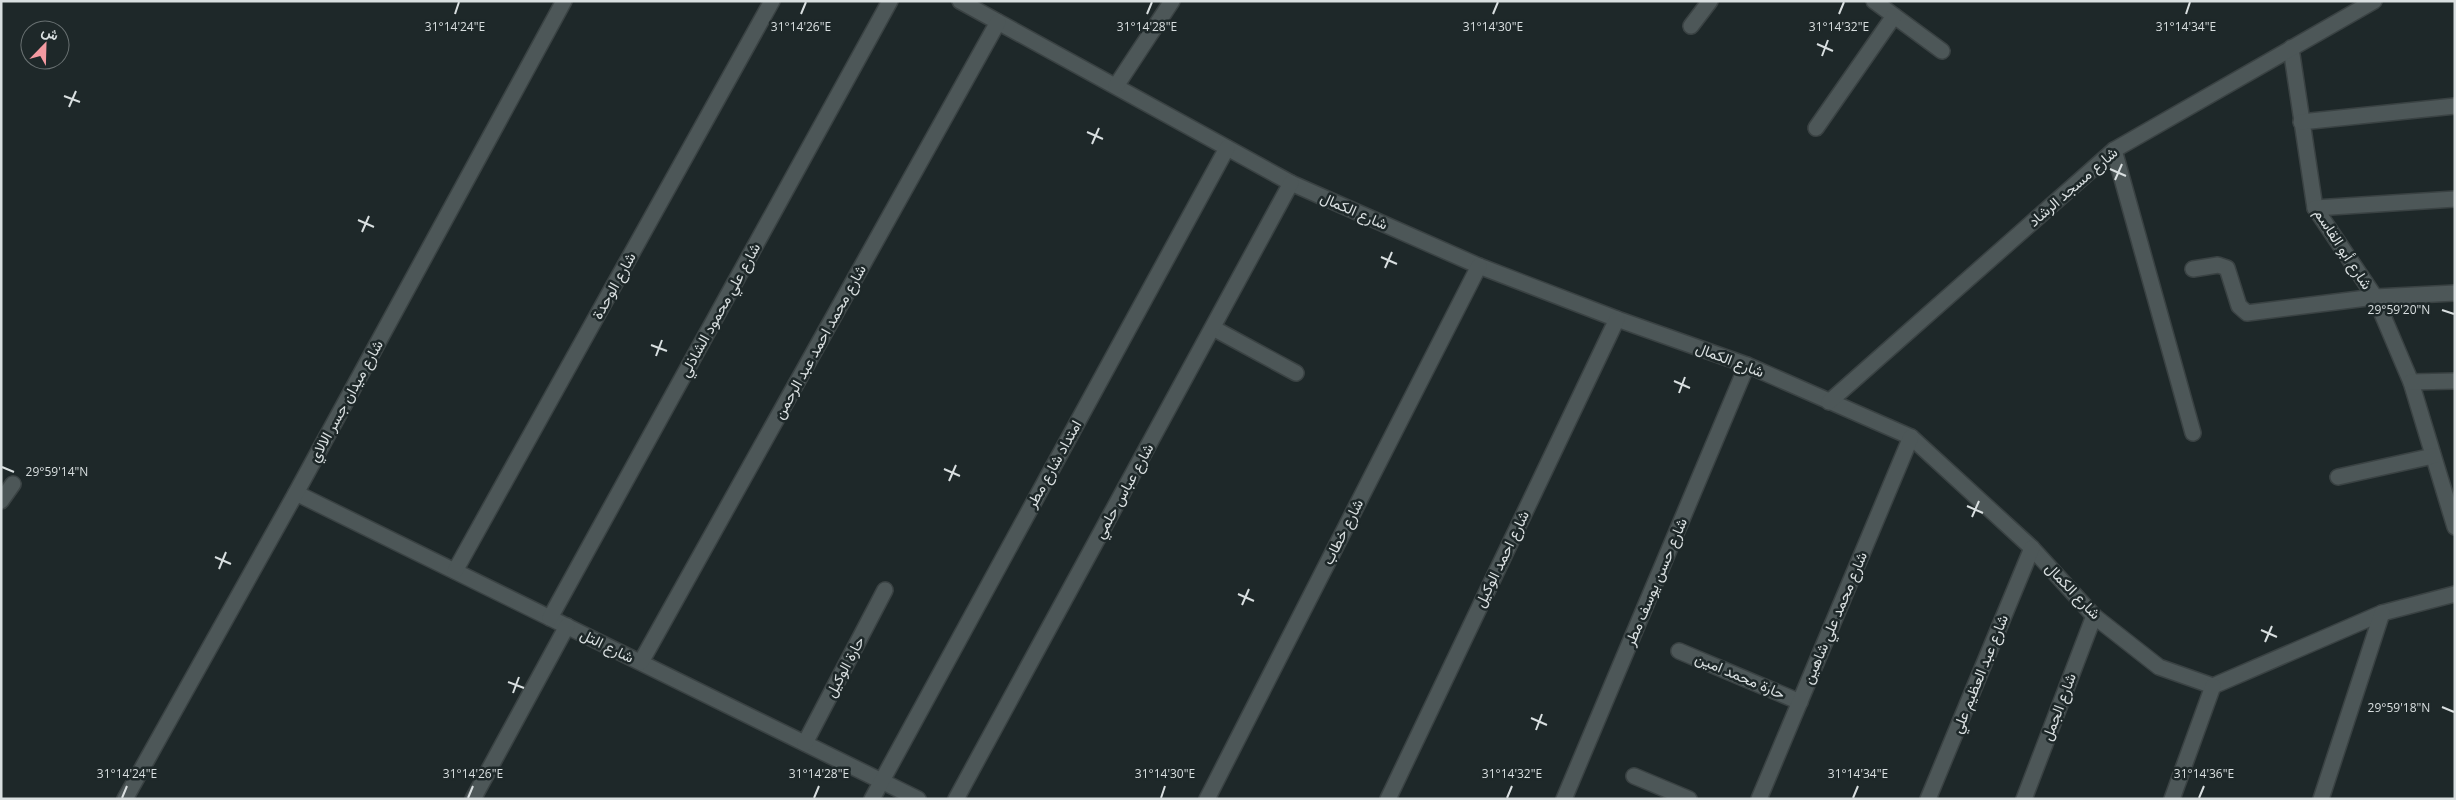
<svg xmlns="http://www.w3.org/2000/svg" width="2456" height="800" viewBox="0 0 2456 800" font-family="'Open Sans',Vazirmatn,sans-serif">
<style>
.lines{fill:none;stroke-linecap:round;stroke-linejoin:round}
.street-casing{stroke:#3a4243;stroke-width:18}
.street{stroke:#4d5758;stroke-width:15}
.ticks{fill:none;stroke:#d9dfe0;stroke-width:2}
.labels{text-anchor:middle;stroke-width:5;stroke-linejoin:round;paint-order:stroke}
.street-label{font-size:15px;fill:#d9dfe0;stroke:#1e2829}
.ticks-label{font-size:12px;text-anchor:middle;fill:#d9dfe0;stroke:#1e2829;stroke-width:5;stroke-linejoin:round;paint-order:stroke}
</style>
<rect width="100%" height="100%" fill="#1e2829"/>
<g class="lines">
<g class="street-casing">
<g id="street">
<path d="M960,1L1291,183L1479,266L1617,319L1747,365L1911,437L2032,548L2094,616L2159,667L2213,686L2382,613L2455,594"/>
<path d="M1874,1L1942,51"/>
<path d="M1691,26L1710,1"/>
<path d="M2291,48L2315,208L2375,297L2411,382L2455,527"/>
<path d="M1116,86L1172,1"/>
<path d="M2301,122L2455,106"/>
<path d="M1816,128L1894,16"/>
<path d="M2114,150L2193,433"/>
<path d="M2315,208L2455,199"/>
<path d="M2193,269L2218,265L2227,268L2239,306L2247,313L2375,297L2455,293"/>
<path d="M1213,328L1296,373"/>
<path d="M2411,382L2455,381"/>
<path d="M1829,402L2114,150L2374,1"/>
<path d="M2338,477L2433,456"/>
<path d="M296,493L918,799"/>
<path d="M1,501L13,484"/>
<path d="M455,571L772,1"/>
<path d="M550,618L890,1"/>
<path d="M1679,651L1800,702"/>
<path d="M641,662L998,22"/>
<path d="M805,743L885,590"/>
<path d="M1634,776L1689,799"/>
<path d="M125,799L296,493L564,1"/>
<path d="M473,799L567,626"/>
<path d="M872,799L1227,148"/>
<path d="M956,799L1291,183"/>
<path d="M1207,799L1479,266"/>
<path d="M1388,799L1617,319"/>
<path d="M1564,799L1747,365"/>
<path d="M1759,799L1911,437"/>
<path d="M1928,799L2032,548"/>
<path d="M2024,799L2094,616"/>
<path d="M2172,799L2213,686"/>
<path d="M2321,799L2382,613"/>
</g>
</g>
<use href="#street" class="street"/>
</g>
<path class="ticks" d="M455,14L459,2M801,14L806,2M1147,14L1152,2M1493,14L1498,2M1839,14L1844,2M2186,14L2190,2M1817,44L1833,51M1822,56L1828,40M64,96L80,102M69,107L76,91M1087,132L1103,139M1092,144L1099,128M2110,169L2126,176M2115,180L2122,164M358,220L374,227M362,232L369,216M1381,257L1397,264M1385,268L1392,252M2442,310L2454,314M651,345L667,351M656,356L662,340M1674,381L1690,388M1679,393L1685,377M2,467L14,472M944,469L960,476M949,481L956,465M1967,506L1983,513M1972,517L1979,501M215,557L231,564M219,569L226,552M1238,594L1254,601M1242,605L1249,589M2261,630L2277,637M2265,642L2272,626M508,682L524,688M513,693L519,677M2442,707L2454,712M1531,718L1547,725M1536,730L1542,714M122,798L127,786M468,798L473,786M814,798L819,786M1161,798L1165,786M1507,798L1512,786M1853,798L1858,786M2199,798L2204,786"/>
<g class="labels">
<g class="street-label">
<text transform="translate(2073 187) rotate(-41)" y="5">شارع مسجد الرشاد</text>
<text transform="translate(1354 211) rotate(24)" y="5">شارع الكمال</text>
<text transform="translate(2343 249) rotate(57)" y="5">شارع أبو القاسم</text>
<text transform="translate(614 286) rotate(-61)" y="5">شارع الوحدة</text>
<text transform="translate(720 310) rotate(-61)" y="5">شارع علي محمود الشاذلي</text>
<text transform="translate(820 342) rotate(-61)" y="5">شارع محمد احمد عبد الرحمن</text>
<text transform="translate(1730 360) rotate(21)" y="5">شارع الكمال</text>
<text transform="translate(346 401) rotate(-61)" y="5">شارع ميدان جسر الالاي</text>
<text transform="translate(1054 464) rotate(-61)" y="5">امتداد شارع مطر</text>
<text transform="translate(1124 491) rotate(-61)" y="5">شارع عباس حلمي</text>
<text transform="translate(1343 532) rotate(-63)" y="5">شارع خطاب</text>
<text transform="translate(1502 559) rotate(-64)" y="5">شارع احمد الوكيل</text>
<text transform="translate(1656 582) rotate(-67)" y="5">شارع حسن يوسف مطر</text>
<text transform="translate(2073 591) rotate(46)" y="5">شارع الكمال</text>
<text transform="translate(1835 618) rotate(-67)" y="5">شارع محمد علي شاهين</text>
<text transform="translate(607 646) rotate(26)" y="5">شارع التل</text>
<text transform="translate(845 667) rotate(-62)" y="5">حارة الوكيل</text>
<text transform="translate(1980 674) rotate(-68)" y="5">شارع عبد العظيم علي</text>
<text transform="translate(1740 676) rotate(23)" y="5">حارة محمد امين</text>
<text transform="translate(2059 707) rotate(-69)" y="5">شارع الجمل</text>
</g>
</g>
<g class="ticks-label">
<text x="455" y="31">31°14'24"E</text>
<text x="801" y="31">31°14'26"E</text>
<text x="1147" y="31">31°14'28"E</text>
<text x="1493" y="31">31°14'30"E</text>
<text x="1839" y="31">31°14'32"E</text>
<text x="2186" y="31">31°14'34"E</text>
<text x="2399" y="314">29°59'20"N</text>
<text x="57" y="476">29°59'14"N</text>
<text x="2399" y="712">29°59'18"N</text>
<text x="127" y="778">31°14'24"E</text>
<text x="473" y="778">31°14'26"E</text>
<text x="819" y="778">31°14'28"E</text>
<text x="1165" y="778">31°14'30"E</text>
<text x="1512" y="778">31°14'32"E</text>
<text x="1858" y="778">31°14'34"E</text>
<text x="2204" y="778">31°14'36"E</text>
</g>
<rect width="2456" height="800" fill="none" stroke="#d9dfe0" stroke-width="5"/>
<g transform="translate(45 45) rotate(23)"><circle r="24" fill="#1e2829" stroke="#697172"/>
<path d="M0-4L9 19L0 12L-9 19Z" fill="#f49aa1"/>
<text y="-8" font-size="14" font-weight="bold" text-anchor="middle" fill="#d9dfe0">ش</text>
</g>
</svg>
